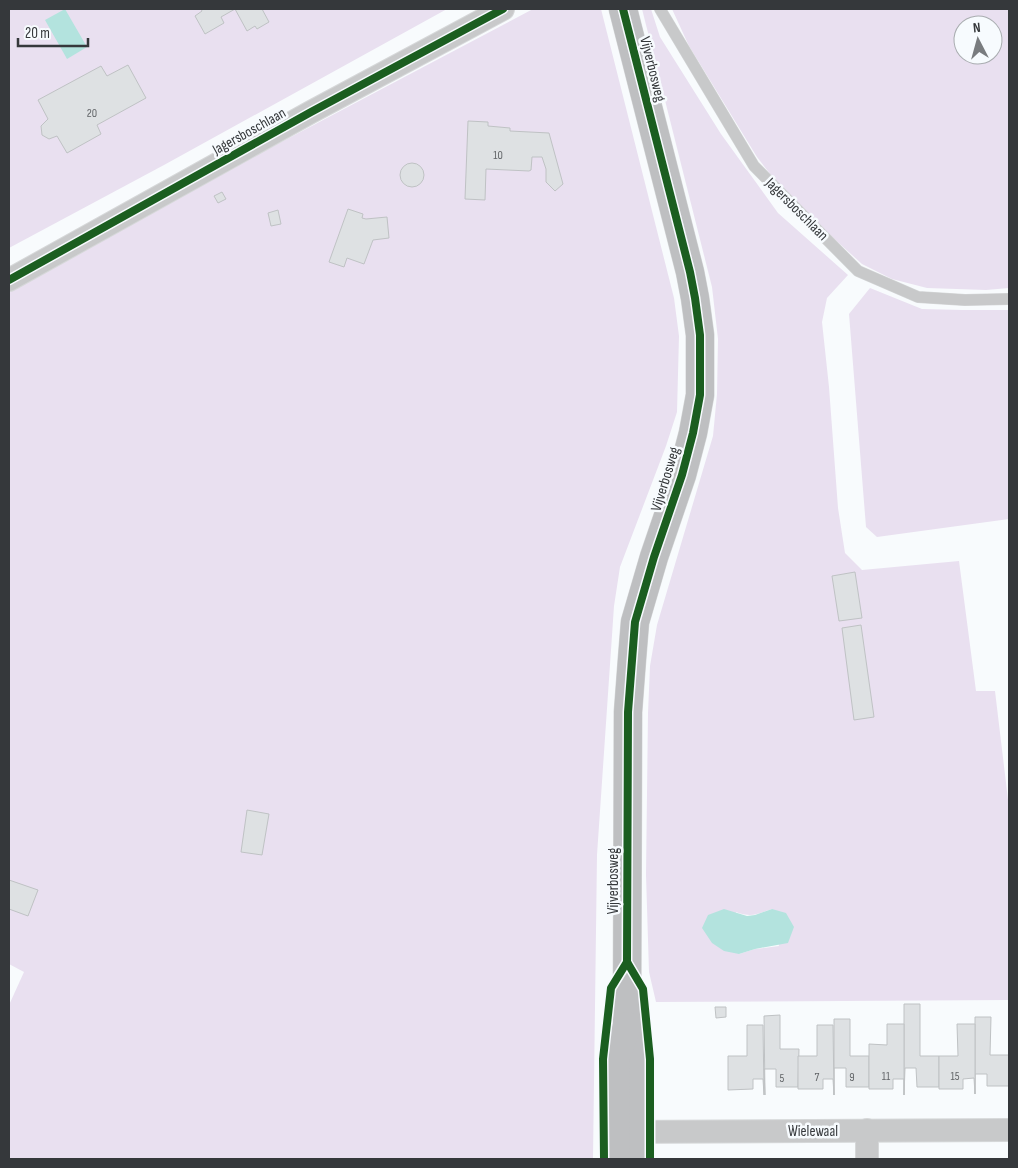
<svg xmlns="http://www.w3.org/2000/svg" width="1018" height="1168" viewBox="0 0 1018 1168" font-family="'Sofia Sans Condensed',sans-serif">
<style>
.green{fill:#e9e0f0;fill-rule:evenodd}
.water{fill:#b3e3de}
.building{fill:#dee1e3;stroke:#bfc2c4}
.lines{fill:none;stroke-linecap:round;stroke-linejoin:round}
.service-casing{stroke:#d6d8d9;stroke-width:12}
.minor-casing{stroke:#d6d8d9;stroke-width:24}
.secondary-casing{stroke:#d6d8d9;stroke-width:29}
.service{stroke:#c8c9ca;stroke-width:11}
.minor{stroke:#c8c9ca;stroke-width:22}
.secondary{stroke:#bebfc1;stroke-width:28}
.cycleway-casing{stroke:#f7fbfe;stroke-width:11}
.cycleway{stroke:#1b5e20;stroke-width:8}
.labels{text-anchor:middle;stroke-width:5;stroke-linejoin:round;paint-order:stroke}
.number-label{font-size:12px;fill:#626568}
.street-label{font-size:15px;fill:#35383b;stroke:#f7fbfe}
</style>
<rect width="100%" height="100%" fill="#f8fbfd"/>
<g class="green">
<path d="M9,9H447L164,165L9,248Z"/>
<path d="M533,9H601L674,298L679,336L677,412L666,446L620,567L614,606L597,855L593,1159H9V1005L24,972L9,964V290L126,224Z"/>
<path d="M642,9H651L660,37L721,134L778,213L848,275L827,298L822,322L829,387L838,508L845,553L862,570L959,561L976,691H995L1009,808V1000L656,1002L649,972L646,875L648,713L650,666L657,625L713,436L717,394L718,339L712,287ZM772,909L779,946L755,949L739,954L736,912C752,918 757,914 772,909Z"/>
<path d="M672,9H1009V288L986,290L927,288L892,279L862,264L788,197L757,157L689,46ZM963,25H993V55H963Z"/>
<path d="M870,288L922,309L963,310H1009V519L877,537L866,527L849,314Z"/>
</g>
<g class="water">
<path d="M65,9L87,47L67,59L45,20Z"/>
<path d="M724,909L747,916L755,915L772,909L786,913L794,927L788,943L755,949L739,954L724,951L712,943L702,928L708,915Z"/>
</g>
<g class="building">
<path d="M201,9H262L269,22L257,29L255,26L247,31L235,9L221,17L224,23L205,34L195,16L202,11Z"/>
<path d="M128,65L146,98L97,125L101,134L67,153L57,136L49,139L42,135L41,126L48,119L38,100L101,66L107,76Z"/>
<path d="M468,121L488,122V126L510,128V131L549,133L563,184L555,191L546,182V169L542,157H532L531,170L529,171L486,169L485,200L465,199Z"/>
<circle cx="412" cy="175" r="12"/>
<path d="M222,192L226,199L218,203L214,196Z"/>
<path d="M348,209L363,214L362,218L366,219L387,217L389,238L373,240L364,264L347,258L344,267L329,262Z"/>
<path d="M278,210L281,224L271,226L268,213Z"/>
<path d="M855,572L862,618L839,621L832,576Z"/>
<path d="M861,625L874,717L854,720L842,628Z"/>
<path d="M247,810L269,814L262,855L241,852Z"/>
<path d="M9,880L38,890L28,916L9,909Z"/>
<path d="M904,1004H920V1056H939V1087H917L916,1068H905L904,1095Z"/>
<path d="M715,1007H726V1017L716,1018Z"/>
<path d="M780,1015V1049H799L798,1087H776V1069H764L765,1095L764,1016Z"/>
<path d="M975,1017H991L990,1055H1009V1086H987V1074H975V1094Z"/>
<path d="M834,1019H850V1056H869V1087H846V1068H834V1095Z"/>
<path d="M887,1024H904V1095V1079H893V1089H869V1044L887,1045Z"/>
<path d="M957,1024H975V1094L974,1078L963,1079V1089H939V1056H958Z"/>
<path d="M747,1025H763L764,1095L763,1079H753V1089L728,1090V1056H747Z"/>
<path d="M817,1025H833L834,1095L833,1079H823V1089H798V1056H817Z"/>
</g>
<g class="lines">
<g class="service-casing">
<path id="service" d="M660,9L754,166L858,271L918,297L965,300L1009,299"/>
</g>
<g class="minor-casing">
<g id="minor">
<path d="M9,280L311,112L503,9"/>
<path d="M867,1130V1159"/>
<path d="M623,1132L1009,1130"/>
</g>
</g>
<g class="secondary-casing">
<g id="secondary">
<path d="M623,9L690,272L695,298L700,335V395L693,433L682,475L654,557L635,622L632,659L628,712L627,1026L639,1057L638,1159"/>
<path d="M616,1159L615,1059L627,1026"/>
</g>
</g>
<use href="#service" class="service"/>
<use href="#minor" class="minor"/>
<use href="#secondary" class="secondary"/>
<g class="cycleway-casing">
<g id="cycleway">
<path d="M623,9L690,272L695,298L700,335V395L693,433L682,475L654,557L635,622L628,712L627,962L643,989L650,1059V1159"/>
<path d="M9,280L311,112L503,9"/>
<path d="M604,1159L603,1059L611,988L627,962"/>
</g>
</g>
<use href="#cycleway" class="cycleway"/>
</g>
<g class="labels">
<g class="number-label">
<text x="92" y="117">20</text>
<text x="498" y="159">10</text>
<text x="886" y="1080">11</text>
<text x="955" y="1080">15</text>
<text x="817" y="1081">7</text>
<text x="852" y="1081">9</text>
<text x="782" y="1082">5</text>
</g>
<g class="street-label">
<text transform="translate(653 69) rotate(76)" y="5">Vijverbosweg</text>
<text transform="translate(249 131) rotate(-29)" y="5">Jagersboschlaan</text>
<text transform="translate(797 209) rotate(45)" y="5">Jagersboschlaan</text>
<text transform="translate(665 479) rotate(-73)" y="5">Vijverbosweg</text>
<text transform="translate(613 881) rotate(-90)" y="5">Vijverbosweg</text>
<text x="813" y="1136">Wielewaal</text>
</g>
</g>
<rect width="1018" height="1168" fill="none" stroke="#35383b" stroke-width="20"/>
<g transform="translate(978 40) rotate(354)"><circle r="24" fill="#f7fbfe" stroke="#a9adb0"/>
<path d="M0-4L9 19L0 12L-9 19Z" fill="#797c7f"/>
<text y="-8" font-size="14" font-weight="bold" text-anchor="middle" fill="#35383b">N</text>
</g>
<path d="M18 38v8h70v-8" fill="none" stroke="#35383b" stroke-width="2.5"/>
<text x="25" y="38" font-size="15" fill="#35383b" stroke="#f7fbfe" stroke-width="4" paint-order="stroke">20 m</text>
</svg>
